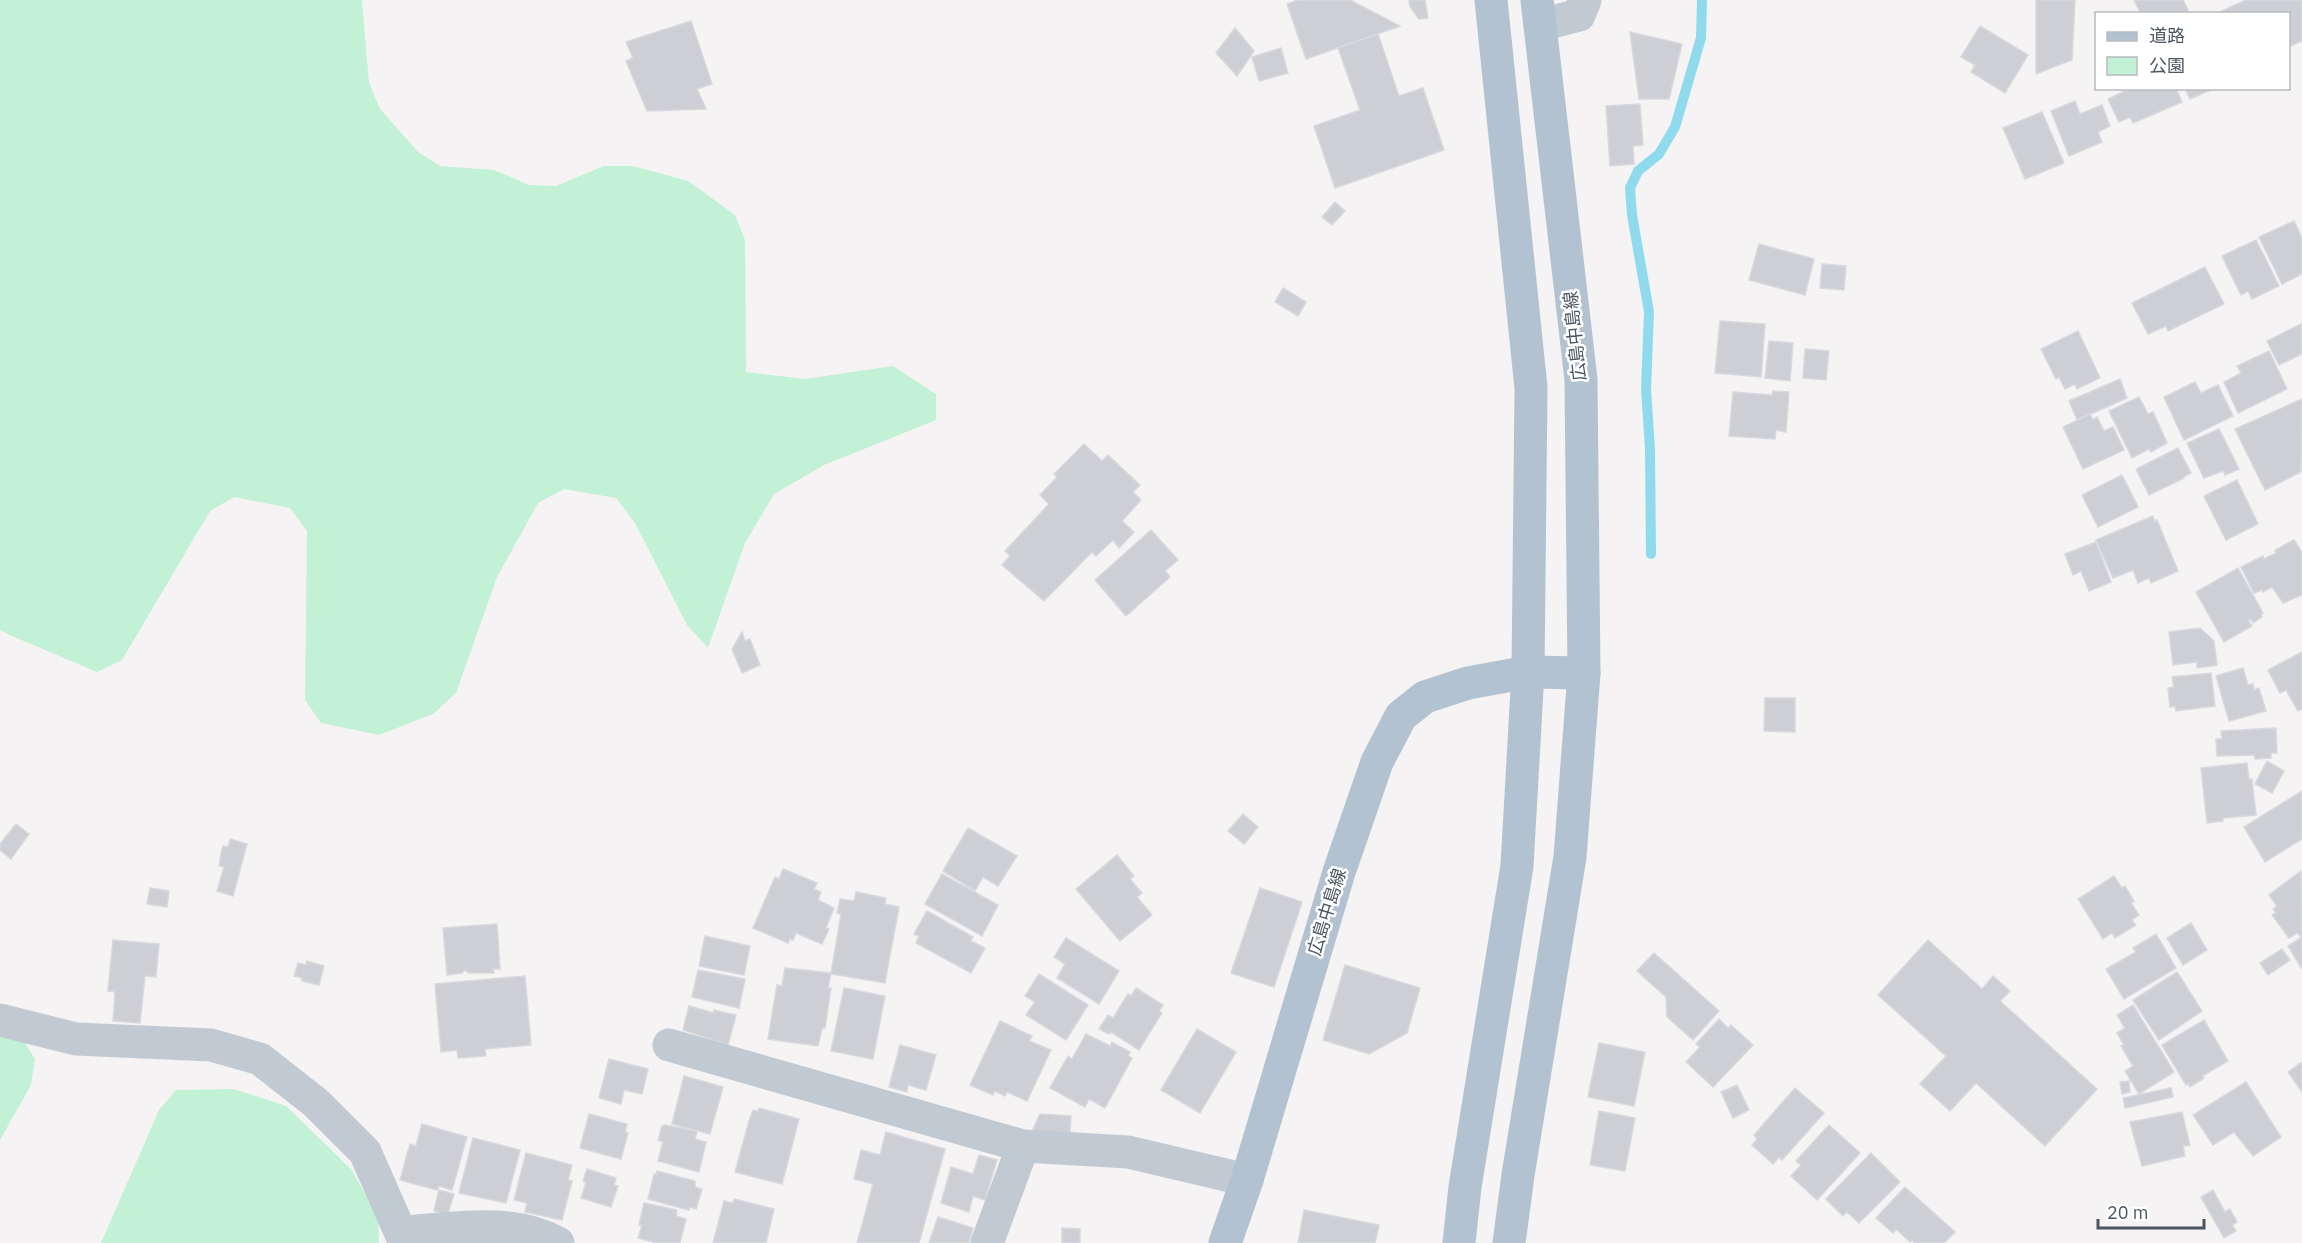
<svg xmlns="http://www.w3.org/2000/svg" width="2302" height="1243" viewBox="0 0 2302 1243" font-family="'IBM Plex Sans','Noto Sans JP',sans-serif">
<style>
.green{fill:#c3f1d5}
.lines{fill:none;stroke-linecap:round;stroke-linejoin:round}
.stream{stroke:#90daee;stroke-width:10}
.building{fill:#cdcfd5;stroke:#d7d9de;stroke-width:1.5}
.minor{stroke:#c1cad2;stroke-width:33}
.major{stroke:#b3c2d1;stroke-width:33}
.labels{text-anchor:middle;stroke-width:5;stroke-linejoin:round;paint-order:stroke}
.street-label{font-size:18px;fill:#4a5661;stroke:#fff}
</style>
<rect width="100%" height="100%" fill="#f5f3f3"/>
<g class="green">
<path d="M0,0H362L369,83L380,109L418,152L440,166L494,170L529,185L556,186L604,166H633L688,181L735,215L745,240L746,372L805,379L893,366L936,394V420L824,465L774,494L745,543L708,648L687,625L635,523L616,498L564,489L538,503L497,577L456,693L433,714L379,735L321,723L305,700L307,531L290,508L234,497L210,511L122,660L97,672L12,636L0,630Z"/>
<path d="M0,1029L21,1037L35,1059L31,1085L0,1140Z"/>
<path d="M234,1089L286,1106L351,1169L378,1217L379,1243H101L159,1110L176,1090Z"/>
</g>
<g class="lines">
<path class="stream" d="M1651,554L1650,449L1646,389L1649,312L1632,215L1630,188L1638,171L1659,154L1675,127L1701,38L1702,0"/>
</g>
<g class="building">
<path d="M1298,0H1350L1400,26L1306,59L1287,4Z"/>
<path d="M1409,0H1425L1428,18L1419,19L1410,7Z"/>
<path d="M2036,0H2075L2072,60L2036,74Z"/>
<path d="M2134,0H2183L2190,14H2141Z"/>
<path d="M2246,0H2302V41L2288,47V14H2215Z"/>
<path d="M691,21L712,84L697,89L706,109L647,111L626,61L633,58L626,42Z"/>
<path d="M1980,26L2028,55L2005,93L1971,72L1975,65L1961,57Z"/>
<path d="M1235,28L1254,51L1237,76L1216,53Z"/>
<path d="M1630,32L1682,44L1669,99H1639Z"/>
<path d="M1378,34L1399,96L1423,88L1444,150L1335,188L1314,126L1360,110L1338,48Z"/>
<path d="M1281,48L1288,73L1259,81L1252,57Z"/>
<path d="M2131,88H2176L2182,102L2133,123L2130,117L2119,122L2108,99Z"/>
<path d="M2185,88H2212L2213,89L2190,99Z"/>
<path d="M2075,101L2080,114L2102,105L2110,126L2098,132L2102,142L2069,156L2051,111Z"/>
<path d="M1640,104L1643,145L1633,146L1634,164L1610,166L1606,106Z"/>
<path d="M2042,112L2064,163L2025,179L2003,128Z"/>
<path d="M1335,202L1345,211L1332,225L1322,217Z"/>
<path d="M2294,221L2302,238V274L2282,284L2259,237Z"/>
<path d="M2256,240L2279,286L2252,299L2248,291L2241,295L2222,256Z"/>
<path d="M1759,244L1814,259L1805,295L1749,280Z"/>
<path d="M1822,264L1846,266L1844,290L1820,288Z"/>
<path d="M2205,267L2224,304L2168,331L2166,326L2148,334L2132,303Z"/>
<path d="M1283,288L1306,302L1298,316L1275,302Z"/>
<path d="M1720,321L1765,324L1761,377L1715,373Z"/>
<path d="M2301,324L2302,354L2279,365L2267,341Z"/>
<path d="M2078,331L2100,378L2077,389L2075,384L2065,389L2059,377L2056,379L2041,349Z"/>
<path d="M1769,341L1793,343L1790,381L1765,378Z"/>
<path d="M1805,349L1829,351L1826,380L1803,378Z"/>
<path d="M2269,351L2287,389L2238,413L2224,382L2241,373L2237,366Z"/>
<path d="M2120,379L2127,398L2077,420L2069,401Z"/>
<path d="M2195,382L2201,393L2218,385L2233,416L2184,440L2164,397Z"/>
<path d="M1773,391L1789,392L1786,432L1776,430L1775,439L1729,436L1733,392L1772,395Z"/>
<path d="M2139,397L2148,414L2153,412L2167,443L2151,452L2149,449L2132,458L2109,411Z"/>
<path d="M2302,399L2301,472L2265,490L2235,429Z"/>
<path d="M2090,414L2093,420L2097,417L2104,431L2113,427L2124,450L2083,469L2063,427Z"/>
<path d="M2219,429L2239,469L2225,475L2223,471L2204,478L2187,443Z"/>
<path d="M1084,444L1102,461L1108,455L1140,485L1133,492L1141,500L1122,521L1134,532L1119,548L1113,540L1096,556L1092,552L1044,601L1002,565L1010,556L1005,551L1049,504L1040,495L1057,477L1054,474Z"/>
<path d="M2178,448L2191,473L2183,477L2184,478L2149,495L2136,469Z"/>
<path d="M2122,475L2138,507L2098,527L2082,495Z"/>
<path d="M2237,480L2258,524L2226,540L2204,496Z"/>
<path d="M2153,516L2155,522L2157,520L2178,571L2151,583L2149,578L2138,583L2133,570L2113,578L2096,540Z"/>
<path d="M1151,530L1178,560L1165,571L1170,577L1126,616L1095,580Z"/>
<path d="M2294,540L2302,552V595L2283,603L2272,587L2263,592L2262,590L2254,593L2241,567L2263,556L2264,559L2276,553L2275,550Z"/>
<path d="M2096,542L2111,582L2089,591L2081,571L2073,575L2065,554Z"/>
<path d="M2238,568L2263,613L2261,615L2262,617L2253,623L2251,619L2248,620L2252,626L2224,642L2196,592Z"/>
<path d="M2200,628L2214,641L2217,665L2197,668V662L2173,665L2169,632Z"/>
<path d="M742,632L745,641L750,639L760,665L742,673L732,649Z"/>
<path d="M2302,652V709L2298,711L2286,690L2280,693L2268,670Z"/>
<path d="M2243,668L2248,685L2253,684L2254,690L2259,688L2266,711L2229,721L2216,676Z"/>
<path d="M2211,673L2215,706L2176,711L2175,706L2170,707L2168,688L2174,687L2172,677Z"/>
<path d="M1765,698H1795V732L1764,731Z"/>
<path d="M2276,728L2277,753H2271V758L2255,759L2254,755L2217,756L2216,739H2222L2221,731Z"/>
<path d="M2267,761L2284,771L2272,793L2255,784Z"/>
<path d="M2247,763L2249,779H2252L2256,815L2223,818V821L2207,823L2201,768Z"/>
<path d="M2302,791V839L2265,862L2244,827Z"/>
<path d="M1243,814L1258,827L1244,844L1228,831Z"/>
<path d="M16,824L29,834L11,859L0,850V844Z"/>
<path d="M968,828L1017,856L998,886L983,877L975,891L943,871Z"/>
<path d="M230,839L247,844L233,896L217,891L224,867L219,866L221,854L223,846L228,847Z"/>
<path d="M1117,855L1134,876L1130,879L1142,893L1137,897L1152,915L1120,941L1076,889Z"/>
<path d="M783,869L817,883L814,889L821,892L818,900L834,908L826,928L829,929L822,944L796,933L793,940L790,939L788,943L753,928L775,877L779,879Z"/>
<path d="M2301,871L2302,936L2301,937L2297,933L2289,938L2272,915L2276,913L2273,909L2277,906L2269,895Z"/>
<path d="M942,874L998,905L982,936L925,904Z"/>
<path d="M2114,876L2122,888L2125,886L2134,901L2131,903L2139,915L2132,920L2136,925L2115,938L2112,933L2103,939L2078,899Z"/>
<path d="M150,888L169,891L167,907L147,904Z"/>
<path d="M1260,888L1302,902L1274,987L1231,973Z"/>
<path d="M856,892L886,898L885,904L899,907L885,983L831,974L841,914L837,913L840,899L854,901Z"/>
<path d="M927,911L973,937L971,941L985,948L971,973L916,943L919,936L914,934Z"/>
<path d="M2191,923L2207,950L2183,965L2167,938Z"/>
<path d="M497,924L500,969H493L494,973H469L465,970L462,973L447,975L443,928Z"/>
<path d="M2156,934L2176,968L2124,999L2106,969L2136,952L2133,948Z"/>
<path d="M705,936L750,946L744,975L699,966Z"/>
<path d="M2302,937V969L2288,946Z"/>
<path d="M1066,938L1119,971L1099,1004L1057,978L1065,964L1054,957Z"/>
<path d="M113,940L159,944L156,977L145,976L140,1023L113,1021L115,992L108,991Z"/>
<path d="M1928,940L1982,989L1993,976L2010,991L2000,1001L2097,1089L2045,1146L1976,1083L1950,1111L1920,1084L1946,1056L1878,995Z"/>
<path d="M2282,949L2290,960L2268,975L2260,963Z"/>
<path d="M1654,953L1719,1011L1693,1040L1667,1017L1666,997L1637,971Z"/>
<path d="M307,961L324,966L319,985L302,981V978L294,976L298,963L306,965Z"/>
<path d="M1345,965L1420,988L1407,1033L1369,1054L1323,1040Z"/>
<path d="M785,968L831,973L828,988H831L825,1028H822L818,1046L768,1039L777,985L782,986Z"/>
<path d="M698,970L745,979L739,1008L692,997Z"/>
<path d="M2177,972L2202,1011L2159,1040L2133,1000Z"/>
<path d="M1039,974L1088,1005L1066,1040L1026,1015L1035,1002L1025,996Z"/>
<path d="M525,976L531,1045L485,1049L486,1056L458,1058L457,1050L441,1052L435,984Z"/>
<path d="M844,988L885,996L873,1059L831,1051Z"/>
<path d="M1136,988L1163,1005L1159,1011L1162,1013L1139,1050L1111,1032L1109,1034L1099,1029L1108,1015L1113,1018L1128,994L1131,996Z"/>
<path d="M2133,1005L2174,1072L2139,1094L2125,1071L2133,1066L2121,1046L2124,1045L2117,1033L2125,1028L2117,1015Z"/>
<path d="M689,1006L714,1013V1010L736,1015L728,1045L683,1030Z"/>
<path d="M1719,1019L1728,1028L1731,1025L1753,1045L1713,1087L1686,1062L1700,1047L1696,1044Z"/>
<path d="M2204,1020L2228,1061L2202,1076L2204,1078L2190,1087L2188,1084L2186,1085L2162,1045Z"/>
<path d="M1000,1021L1032,1036L1029,1041L1051,1050L1027,1101L1007,1092L1005,1096L995,1091L993,1095L970,1085Z"/>
<path d="M1197,1029L1236,1052L1200,1113L1161,1090Z"/>
<path d="M1086,1034L1110,1046L1112,1042L1130,1052L1128,1056L1132,1058L1105,1108L1089,1099L1085,1107L1050,1088L1068,1056L1072,1059Z"/>
<path d="M1599,1043L1645,1052L1634,1106L1588,1097Z"/>
<path d="M900,1045L936,1055L926,1090L908,1085L907,1092L889,1087Z"/>
<path d="M609,1059L648,1069L642,1094L624,1090L621,1104L599,1098Z"/>
<path d="M2302,1062V1092L2288,1072Z"/>
<path d="M684,1076L723,1087L710,1134L672,1124Z"/>
<path d="M2129,1081L2130,1092L2122,1094L2120,1082Z"/>
<path d="M2246,1082L2281,1137L2253,1156L2234,1132L2213,1145L2193,1115Z"/>
<path d="M1737,1085L1749,1110L1733,1118L1721,1092Z"/>
<path d="M1795,1088L1824,1113L1782,1160L1779,1157L1773,1164L1752,1145L1757,1139L1754,1135Z"/>
<path d="M2171,1088L2173,1097L2125,1108L2123,1098Z"/>
<path d="M759,1108L799,1119L782,1184L735,1172L749,1121L753,1110L758,1111Z"/>
<path d="M1599,1111L1635,1118L1625,1171L1590,1165Z"/>
<path d="M2182,1112L2190,1145L2183,1146L2185,1156L2142,1166L2130,1122Z"/>
<path d="M589,1114L627,1124L625,1132L628,1133L621,1159L580,1148Z"/>
<path d="M1040,1114L1071,1116L1070,1133L1032,1131Z"/>
<path d="M422,1124L467,1137L452,1190L439,1186L437,1190L400,1180L410,1144L416,1146Z"/>
<path d="M665,1125L697,1131L695,1139L706,1142L699,1172L658,1161L663,1142L658,1140L662,1126Z"/>
<path d="M1829,1125L1860,1153L1817,1200L1791,1176L1801,1165L1796,1161Z"/>
<path d="M886,1132L945,1149L919,1243H857L873,1184L854,1179L861,1150L880,1155Z"/>
<path d="M473,1138L520,1150L506,1203L459,1193Z"/>
<path d="M526,1153L572,1165L568,1180L572,1181L562,1220L525,1212L527,1203L514,1200Z"/>
<path d="M1871,1153L1900,1182L1859,1223L1847,1212L1843,1216L1826,1199Z"/>
<path d="M979,1155L997,1160L985,1200L973,1196L969,1212L941,1203L951,1167L973,1174Z"/>
<path d="M587,1169L616,1178L614,1185L618,1186L611,1207L581,1198L586,1183L583,1181Z"/>
<path d="M657,1171L695,1181V1187L702,1189L696,1209L690,1207L689,1210L648,1199L654,1174L656,1175Z"/>
<path d="M1905,1187L1955,1232L1944,1243H1915L1912,1240L1910,1242L1896,1229L1893,1233L1876,1218Z"/>
<path d="M439,1190L454,1194L448,1214L434,1211Z"/>
<path d="M2213,1190L2225,1212L2230,1209L2237,1222L2232,1225L2236,1231L2224,1238L2201,1197Z"/>
<path d="M734,1199L774,1209L766,1243H713L724,1201L733,1203Z"/>
<path d="M644,1203L677,1210L676,1216L686,1219L680,1243H657L638,1238L642,1225H639Z"/>
<path d="M1304,1210L1379,1225L1375,1243H1298Z"/>
<path d="M938,1217L973,1228L969,1243H929Z"/>
<path d="M1062,1228L1080,1229V1243H1062Z"/>
</g>
<g class="lines">
<g class="minor">
<path d="M1540,25L1579,15L1585,0"/>
<path d="M0,1020L76,1039L211,1045L260,1059L316,1103L365,1152L405,1243"/>
<path d="M669,1045L1023,1146L1128,1152L1247,1180"/>
<path d="M402,1232C454,1229 510,1217 558,1243"/>
<path d="M987,1243L1023,1146"/>
</g>
<g class="major">
<path d="M1225,1243L1247,1180L1339,872L1377,762L1401,716L1425,697L1468,683L1528,672L1584,673"/>
<path d="M1459,1243L1465,1187L1517,866L1528,672L1531,388L1491,0"/>
<path d="M1509,1243L1518,1175L1570,857L1584,673L1581,380L1537,0"/>
</g>
</g>
<g class="labels">
<g class="street-label">
<text transform="translate(1575 336) rotate(-96)" y="6">広島中島線</text>
<text transform="translate(1327 912) rotate(-73)" y="6">広島中島線</text>
</g>
</g>
<rect x="2095" y="12" width="195" height="78" fill="#ffffff" stroke="#b7bbc0" stroke-width="1.5"/>
<rect x="2107" y="32" width="30" height="9" fill="#b3c2d1" stroke="#b7bbc0" stroke-width="1.5"/>
<text x="2149" y="42" font-size="18" fill="#4a5661">道路</text>
<rect x="2107" y="57" width="30" height="18" fill="#c3f1d5" stroke="#b7bbc0" stroke-width="1.5"/>
<text x="2149" y="72" font-size="18" fill="#4a5661">公園</text>
<path d="M2098 1219v9h106v-9" fill="none" stroke="#4a5661" stroke-width="3"/>
<text x="2107" y="1219" font-size="18" fill="#4a5661" stroke="#ffffff" stroke-width="4.5" paint-order="stroke">20 m</text>
</svg>
